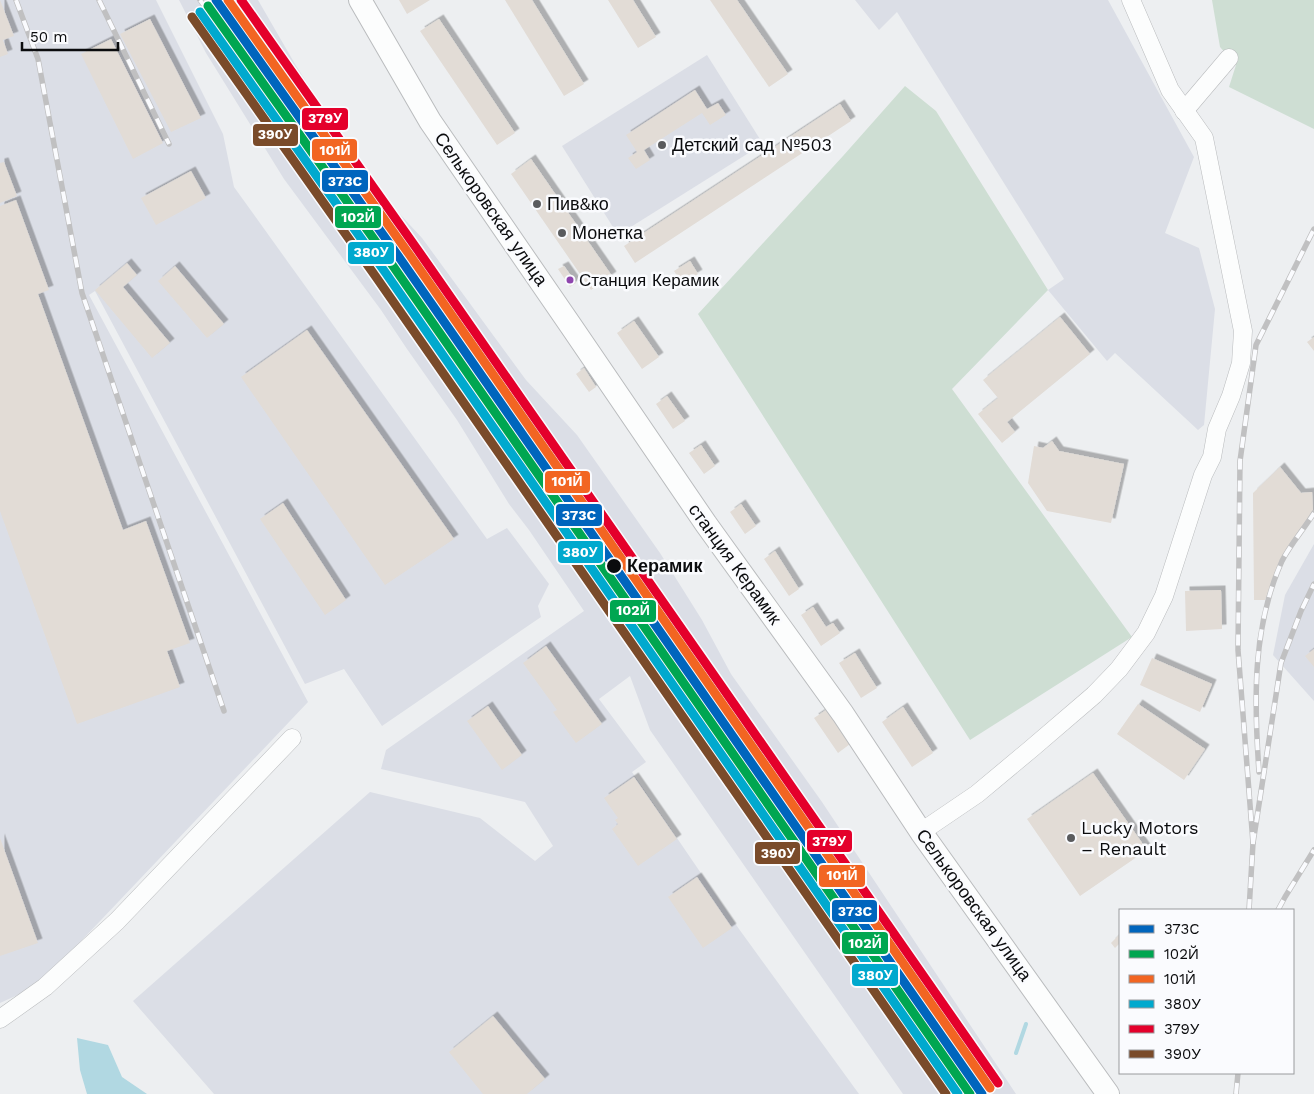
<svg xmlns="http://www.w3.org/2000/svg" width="1314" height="1094" viewBox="0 0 1314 1094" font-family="'Work Sans',sans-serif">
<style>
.built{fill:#dbdee6}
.green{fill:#ceded3}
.water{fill:#b1d8e2}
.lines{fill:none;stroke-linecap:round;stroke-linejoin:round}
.stream{stroke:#b1d8e2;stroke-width:4}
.building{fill:#e2dcd6;filter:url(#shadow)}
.minor-casing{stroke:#babcbe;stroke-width:19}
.major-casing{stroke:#babcbe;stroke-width:24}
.minor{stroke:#fcfdfd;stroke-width:18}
.major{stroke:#fcfdfd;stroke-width:22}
.rail-casing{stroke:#c0c0c1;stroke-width:5.5}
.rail{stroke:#fafbfe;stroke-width:4;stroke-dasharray:11;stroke-linecap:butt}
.rail-1-casing{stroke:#fafbfe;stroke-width:12}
.rail-2-casing{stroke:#fafbfe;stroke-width:12}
.rail-3-casing{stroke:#fafbfe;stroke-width:12}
.rail-4-casing{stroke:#fafbfe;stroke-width:12}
.rail-5-casing{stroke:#fafbfe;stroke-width:12}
.rail-6-casing{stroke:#fafbfe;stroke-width:12}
.rail-1{stroke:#0065bd;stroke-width:9}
.rail-2{stroke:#00a651;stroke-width:9}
.rail-3{stroke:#f26522;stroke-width:9}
.rail-4{stroke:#00a9ce;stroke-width:9}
.rail-5{stroke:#e4002b;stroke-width:9}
.rail-6{stroke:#7a4b2a;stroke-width:9}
.poi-dot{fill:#5a5b5d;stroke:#fafbfe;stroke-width:2}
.bus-dot{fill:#8e44ad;stroke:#fafbfe;stroke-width:2}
.stop-dot{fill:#0b0c0e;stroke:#fafbfe;stroke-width:2}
.labels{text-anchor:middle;stroke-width:5;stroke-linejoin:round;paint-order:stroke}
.bus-label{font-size:17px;fill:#0b0c0e;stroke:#fafbfe;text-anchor:start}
.poi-label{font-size:18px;fill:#0b0c0e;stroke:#fafbfe;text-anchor:start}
.street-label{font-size:18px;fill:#0b0c0e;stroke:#fafbfe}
.stop-label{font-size:18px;font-weight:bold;fill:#0b0c0e;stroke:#fafbfe;text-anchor:start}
.line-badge{stroke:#fafbfe;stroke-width:2}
.badge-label{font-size:14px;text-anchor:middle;font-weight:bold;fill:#fff}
</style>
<defs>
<filter id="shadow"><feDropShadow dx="4.5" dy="-4.5" stdDeviation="0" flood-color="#0004"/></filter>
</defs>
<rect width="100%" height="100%" fill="#edeff1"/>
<g class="built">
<path d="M0,0H156L223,134L234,187L487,539L507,528L549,584L538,606L541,617L382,726L344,669L305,684L95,291L89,295L308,702L83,939L44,983L0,1003Z"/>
<path d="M179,0H258L295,64L370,182L422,238L526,380L577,435L660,553L702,620L731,674L822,802L1016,1094H903L650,730L630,676L599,699L646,762L632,772L739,929L859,1094H214L133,1001L370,792L480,818L535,861L553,846L525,802L381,769L386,750L584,611L529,530L509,504L457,420L407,349L381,310L284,179L206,53Z"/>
<path d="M855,0H1108L1194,157L1165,233L1199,248L1215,309L1204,425L1198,430L1115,353L1107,361L1048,290L1064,279L897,12L879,30Z"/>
<path d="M707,55L763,144L618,235L562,146Z"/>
<path d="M1314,544V701L1273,655L1285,595Z"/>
</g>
<g class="green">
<path d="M1212,0H1314V129L1229,87L1236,65L1220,47Z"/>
<path d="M905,86L936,111L1048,290L952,389L1132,637L970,740L698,314L843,156Z"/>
</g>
<path class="water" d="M77,1038L108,1045L122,1077L147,1094H87L80,1070Z"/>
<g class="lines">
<path class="stream" d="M1016,1053L1026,1024"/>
</g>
<g class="building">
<path d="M0,0L14,36L3,40L8,54L0,57Z"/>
<path d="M399,0H430L407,14Z"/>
<path d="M505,0H532L584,84L564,96Z"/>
<path d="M608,0H633L656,37L638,48Z"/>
<path d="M710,0H737L788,74L769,87Z"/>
<path d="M150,19L201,118L171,132L120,34Z"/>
<path d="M439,19L515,133L497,145L420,31Z"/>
<path d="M111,39L163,143L133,159L81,54Z"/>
<path d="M695,90L707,109L718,103L726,115L710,125L702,113L644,150L650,160L636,169L628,158L637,152L626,135Z"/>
<path d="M840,104L851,121L635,263L624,246Z"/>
<path d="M531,159L612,276L591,290L511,174Z"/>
<path d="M4,162L17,196L0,203V163Z"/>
<path d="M191,171L206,198L156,225L141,198Z"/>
<path d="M16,200L49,290L38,294L123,530L146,521L190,643L167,651L180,687L77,724L0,511V206Z"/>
<path d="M690,261L698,274L682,284L674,271Z"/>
<path d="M127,263L137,275L123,287L170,343L152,358L95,290Z"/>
<path d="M175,266L224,324L207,338L158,281Z"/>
<path d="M564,266L576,283L570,287L558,269Z"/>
<path d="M1060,317L1090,354L1007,422L1015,432L1002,443L978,414L998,398L983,380Z"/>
<path d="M634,321L659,357L642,369L617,333Z"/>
<path d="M307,330L454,539L385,585L241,377Z"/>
<path d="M1314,337V351L1307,342Z"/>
<path d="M584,368L596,387L589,392L576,374Z"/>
<path d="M667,396L685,421L673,429L656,404Z"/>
<path d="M1052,441L1059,451L1124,464L1111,523L1047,511L1028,483L1034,446L1043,448Z"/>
<path d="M701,445L715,466L704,474L689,453Z"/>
<path d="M1280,467L1301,493L1312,492L1313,510L1286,549L1265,600H1254L1253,493Z"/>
<path d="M283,503L346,600L325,615L260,519Z"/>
<path d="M741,504L756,526L745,534L730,512Z"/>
<path d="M775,551L799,589L789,596L764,559Z"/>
<path d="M1221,590L1222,629L1186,631L1185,591Z"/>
<path d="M813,607L826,627L833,623L840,633L821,646L801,615Z"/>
<path d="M546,646L602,724L576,743L553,712L557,710L523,663Z"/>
<path d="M1314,649V667L1305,656Z"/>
<path d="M855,653L877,688L861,698L839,663Z"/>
<path d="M1152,658L1212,684L1200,712L1140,685Z"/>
<path d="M1138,704L1205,749L1184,780L1117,734Z"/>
<path d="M488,706L522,755L502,770L467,721Z"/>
<path d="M903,707L933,753L912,767L882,722Z"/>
<path d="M826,710L850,744L838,753L814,718Z"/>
<path d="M1093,773L1147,850L1080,896L1027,819Z"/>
<path d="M634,777L677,839L638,866L612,829L618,824L615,820L618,818L604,798Z"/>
<path d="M0,838L38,943L0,956Z"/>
<path d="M697,877L732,928L703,948L668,897Z"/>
<path d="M1120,934V943L1115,948L1111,943Z"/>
<path d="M493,1016L545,1079L527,1094H483L449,1052Z"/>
</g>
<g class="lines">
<g class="minor-casing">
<g id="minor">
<path d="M1184,111L1229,58"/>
<path d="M921,832L977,794L1031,749L1094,695L1119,669L1146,633L1164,596L1203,475L1212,457L1217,429L1231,396L1241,363L1243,331L1204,138L1170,90L1131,0"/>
<path d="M0,1019L45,987L117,921L292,738"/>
</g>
</g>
<g class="major-casing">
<path id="major" d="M360,0L430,121L571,326L706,524L843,714L921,832L1108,1094"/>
</g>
<use href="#minor" class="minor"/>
<use href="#major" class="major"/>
<g class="rail-casing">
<g id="rail">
<path d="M16,0L38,59L82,293L224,711"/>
<path d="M99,0L169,144"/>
<path d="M200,0L355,213"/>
<path d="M237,0L287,102"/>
<path d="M1259,772C1254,701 1252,628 1282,561C1290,545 1304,529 1314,513"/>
<path d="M1253,843L1238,650L1240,461L1256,345L1314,229"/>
<path d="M1249,910L1253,843L1281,663L1301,611L1314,584"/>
<path d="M1278,910L1285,897L1314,850"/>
<path d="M1236,1094L1238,1073"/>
</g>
</g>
<use href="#rail" class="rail"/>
<g class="rail-1-casing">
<path id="rail-1" d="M216,0L401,260L982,1094"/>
</g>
<g class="rail-2-casing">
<path id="rail-2" d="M208,6L393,266L970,1094"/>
</g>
<g class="rail-3-casing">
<path id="rail-3" d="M228,0L409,254L990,1088"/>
</g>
<g class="rail-4-casing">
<path id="rail-4" d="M200,12L385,272L958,1094"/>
</g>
<g class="rail-5-casing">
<path id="rail-5" d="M241,0L417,249L998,1083"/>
</g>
<g class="rail-6-casing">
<path id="rail-6" d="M192,17L376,277L946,1094"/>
</g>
<use href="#rail-1" class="rail-1"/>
<use href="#rail-2" class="rail-2"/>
<use href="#rail-3" class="rail-3"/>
<use href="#rail-4" class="rail-4"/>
<use href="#rail-5" class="rail-5"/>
<use href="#rail-6" class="rail-6"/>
</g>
<g class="poi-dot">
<circle cx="662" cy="145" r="5"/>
<circle cx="537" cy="204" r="5"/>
<circle cx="562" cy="233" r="5"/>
<circle cx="1071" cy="838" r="5"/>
</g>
<circle class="bus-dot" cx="570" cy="280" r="4.5"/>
<circle class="stop-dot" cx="614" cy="566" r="8"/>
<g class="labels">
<g class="bus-label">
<text x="579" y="286">Станция Керамик</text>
</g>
<g class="poi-label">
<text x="672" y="151">Детский сад №503</text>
<text x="547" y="210">Пив&amp;ко</text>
<text x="572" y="239">Монетка</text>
<text x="1081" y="834">Lucky Motors<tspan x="1081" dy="21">– Renault</tspan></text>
</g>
<g class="street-label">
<text transform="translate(491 209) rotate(55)" y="6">Селькоровская улица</text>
<text transform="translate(735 564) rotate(54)" y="6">станция Керамик</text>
<text transform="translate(974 905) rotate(54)" y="6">Селькоровская улица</text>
</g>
<g class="stop-label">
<text x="627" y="572">Керамик</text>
</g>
</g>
<g class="line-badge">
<rect x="301" y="107" width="48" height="24" rx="5" fill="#e4002b"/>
<rect x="252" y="123" width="47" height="24" rx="5" fill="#7a4b2a"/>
<rect x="311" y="138" width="47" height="24" rx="5" fill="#f26522"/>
<rect x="321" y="169" width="48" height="24" rx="5" fill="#0065bd"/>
<rect x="334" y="205" width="48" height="24" rx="5" fill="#00a651"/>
<rect x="347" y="241" width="48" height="24" rx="5" fill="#00a9ce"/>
<rect x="544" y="470" width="47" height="24" rx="5" fill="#f26522"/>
<rect x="555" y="503" width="48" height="24" rx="5" fill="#0065bd"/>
<rect x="557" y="540" width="47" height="24" rx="5" fill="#00a9ce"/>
<rect x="609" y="599" width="48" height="24" rx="5" fill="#00a651"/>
<rect x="806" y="829" width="47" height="24" rx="5" fill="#e4002b"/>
<rect x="754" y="841" width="47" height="24" rx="5" fill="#7a4b2a"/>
<rect x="818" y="864" width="48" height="24" rx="5" fill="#f26522"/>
<rect x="831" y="899" width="47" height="24" rx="5" fill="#0065bd"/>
<rect x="841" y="931" width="48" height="24" rx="5" fill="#00a651"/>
<rect x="851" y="963" width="48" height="24" rx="5" fill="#00a9ce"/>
</g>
<g class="badge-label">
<text x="325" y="123">379У</text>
<text x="275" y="139">390У</text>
<text x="335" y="155">101Й</text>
<text x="345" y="186">373C</text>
<text x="358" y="222">102Й</text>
<text x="371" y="257">380У</text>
<text x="567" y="486">101Й</text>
<text x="579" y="520">373C</text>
<text x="580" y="557">380У</text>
<text x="633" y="615">102Й</text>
<text x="829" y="846">379У</text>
<text x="778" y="858">390У</text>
<text x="842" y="880">101Й</text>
<text x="855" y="916">373C</text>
<text x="865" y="948">102Й</text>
<text x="875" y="980">380У</text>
</g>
<rect x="1119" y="909" width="175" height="165" fill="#fafbfe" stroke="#9a9b9e"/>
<rect x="1129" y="925" width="25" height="8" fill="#0065bd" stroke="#9a9b9e"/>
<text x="1164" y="934" font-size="15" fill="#0b0c0e">373C</text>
<rect x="1129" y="950" width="25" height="8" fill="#00a651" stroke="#9a9b9e"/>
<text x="1164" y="959" font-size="15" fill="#0b0c0e">102Й</text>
<rect x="1129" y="975" width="25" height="8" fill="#f26522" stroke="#9a9b9e"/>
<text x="1164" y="984" font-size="15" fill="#0b0c0e">101Й</text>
<rect x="1129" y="1000" width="25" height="8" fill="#00a9ce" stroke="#9a9b9e"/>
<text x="1164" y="1009" font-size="15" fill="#0b0c0e">380У</text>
<rect x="1129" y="1025" width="25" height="8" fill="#e4002b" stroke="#9a9b9e"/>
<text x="1164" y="1034" font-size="15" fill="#0b0c0e">379У</text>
<rect x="1129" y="1050" width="25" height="8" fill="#7a4b2a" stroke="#9a9b9e"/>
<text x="1164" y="1059" font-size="15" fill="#0b0c0e">390У</text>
<path d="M22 42v8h96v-8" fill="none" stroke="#0b0c0e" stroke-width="2.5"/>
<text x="30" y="42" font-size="15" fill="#0b0c0e" stroke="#fafbfe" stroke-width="4" paint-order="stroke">50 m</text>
</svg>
